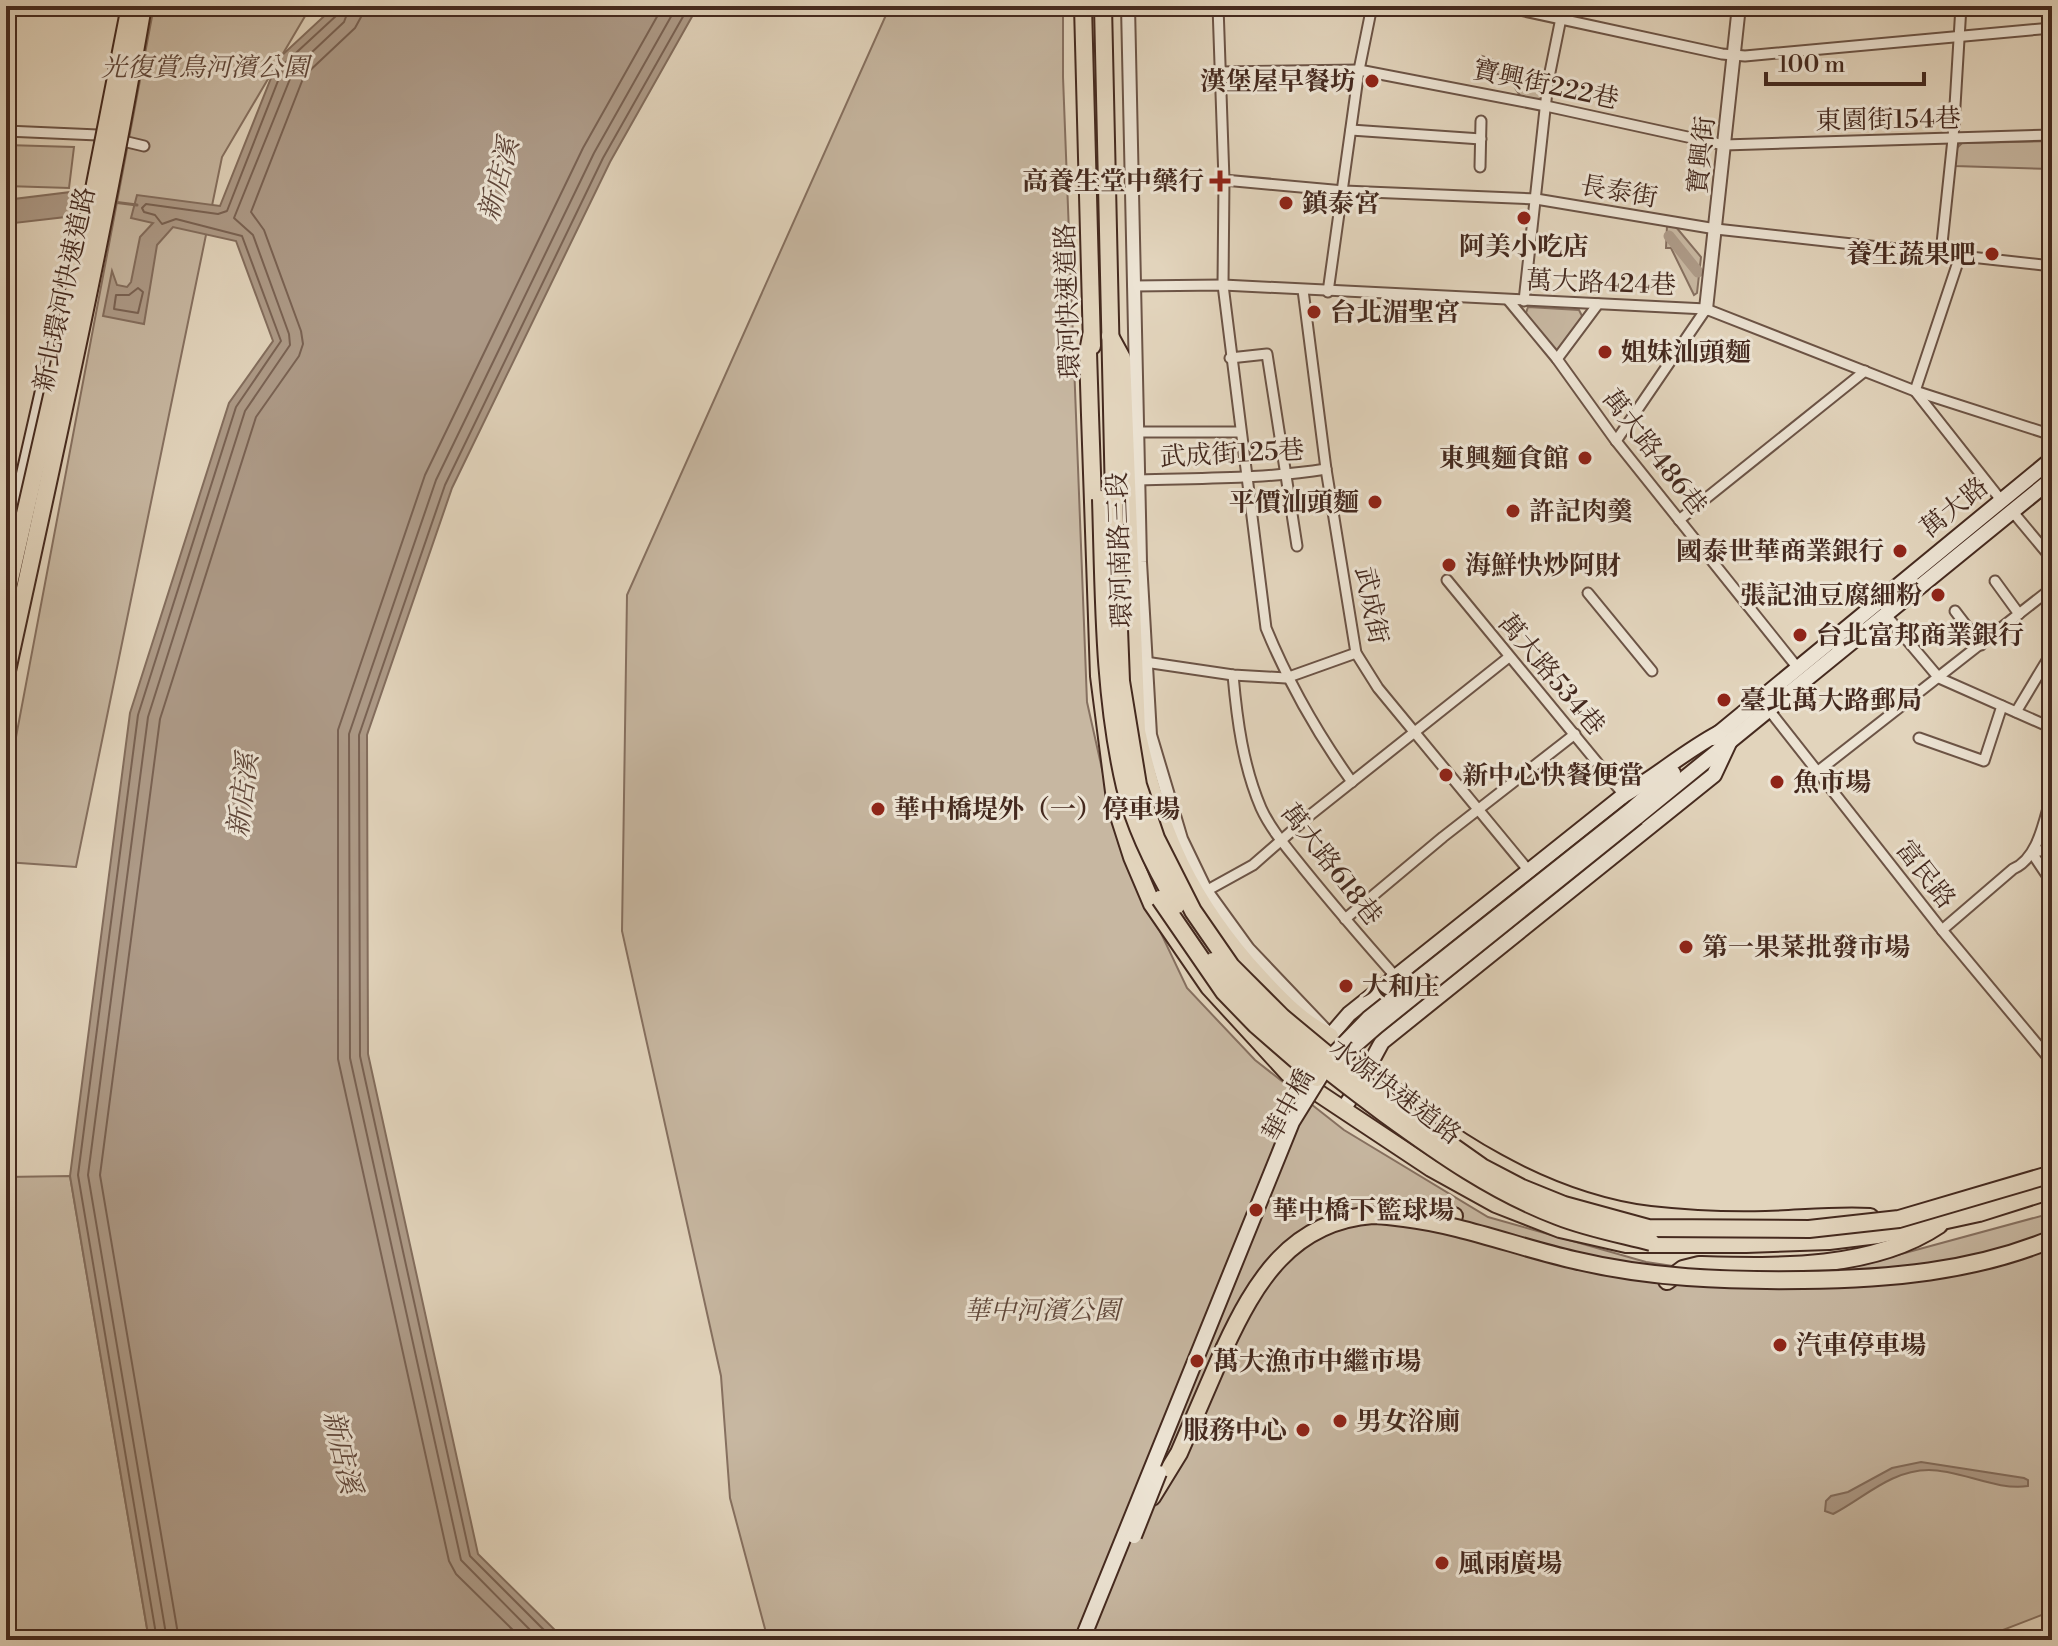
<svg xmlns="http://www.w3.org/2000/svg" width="2058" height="1646" viewBox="0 0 2058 1646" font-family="'Libre Bodoni','Noto Serif TC',serif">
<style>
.green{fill:#c7b7a1;stroke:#867060;stroke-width:2}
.water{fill:#ad9a87;stroke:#836d5d;stroke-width:2}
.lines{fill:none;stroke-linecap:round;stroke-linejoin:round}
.shore{stroke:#796253;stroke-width:2}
.stream{stroke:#836d5d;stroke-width:3}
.canal{stroke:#ad9a87;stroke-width:11}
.minor-casing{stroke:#6c5446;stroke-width:13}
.tertiary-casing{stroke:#6c5446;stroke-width:16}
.secondary-casing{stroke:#452a1f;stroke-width:18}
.trunk-casing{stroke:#452a1f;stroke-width:20}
.minor{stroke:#ece3d3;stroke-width:9}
.tertiary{stroke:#ece3d3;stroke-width:12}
.secondary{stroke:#ece3d3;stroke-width:14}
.trunk{stroke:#e2d4bc;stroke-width:16}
.secondary-bridge-casing{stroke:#452a1f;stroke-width:18;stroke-linecap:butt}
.trunk-bridge-casing{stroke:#452a1f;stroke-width:20;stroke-linecap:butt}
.secondary-bridge{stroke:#ece3d3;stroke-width:14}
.trunk-bridge{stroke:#e2d4bc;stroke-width:16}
.poi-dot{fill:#8f2418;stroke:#ece3d3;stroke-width:3}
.labels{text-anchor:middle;stroke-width:6;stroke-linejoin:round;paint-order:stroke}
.park-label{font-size:26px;font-style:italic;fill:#5f4639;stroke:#ece3d3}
.poi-label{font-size:26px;font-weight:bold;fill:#452a1f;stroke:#ece3d3;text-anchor:start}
.street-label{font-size:26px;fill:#452a1f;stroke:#ece3d3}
.water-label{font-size:28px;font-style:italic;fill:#5f4639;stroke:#ece3d3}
</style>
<rect width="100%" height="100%" fill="#e2d4bc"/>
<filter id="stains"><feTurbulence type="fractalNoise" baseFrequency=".0025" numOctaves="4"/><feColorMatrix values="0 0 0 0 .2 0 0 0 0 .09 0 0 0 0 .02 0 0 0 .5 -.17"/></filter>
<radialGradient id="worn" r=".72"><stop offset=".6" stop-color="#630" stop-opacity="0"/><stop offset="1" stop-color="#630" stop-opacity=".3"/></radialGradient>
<g class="green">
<path d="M154,6H311L222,157L76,867L6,862V790Z"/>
<path d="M890,6H1063V77L1087,702L1119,845L1187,988L1255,1060L1344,1130L1488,1217L1646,1262L1706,1271L1879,1260L2052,1213V1611L1977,1640H768L730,1498L721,1376L622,931L627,595Z"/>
<path d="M1482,56L1524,71L1544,82L1542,101L1521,97L1510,80L1481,66Z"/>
<path d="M2052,141V169L1955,166L1957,148L1962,143Z"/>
<path d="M6,145L74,147L69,188L6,186Z"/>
<path d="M1667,226L1676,227L1701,257L1697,293L1694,295L1671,248H1666Z"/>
<path d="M1528,307L1579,310L1583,318L1561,350L1552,351L1525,316Z"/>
<path d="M70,1176L149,1640H16L6,1589V1177Z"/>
</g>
<g class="water">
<path d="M335,6H698L610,162L452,488L367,735L368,1054L478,1554L565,1640H149L70,1176L130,713L229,403L273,341L236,241L173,227L157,245L144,324L103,316L112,271L117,285L127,287L131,282L140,237L153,223L131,218L137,195L220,206L279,58Z"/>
<path d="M79,191L74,216L6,224V200Z"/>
<path d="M1921,1462L2024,1478L2028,1480V1486C1996,1491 1961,1470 1929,1470C1891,1470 1864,1498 1833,1514L1825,1511L1826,1501L1831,1496L1848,1492L1892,1468Z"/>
</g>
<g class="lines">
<g class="shore">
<path d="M138,288L143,292L138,313L114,309L116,295H129Z"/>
<path d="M157,1640L78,1175L138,715L236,407L281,341L242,236L176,219L162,224L155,215L144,212L142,208L146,204L218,214L227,211L285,63L337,15L340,6"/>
<path d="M167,1640L88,1175L148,717L245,411L290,345L289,334L253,235L234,218L294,69L344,22L350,6"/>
<path d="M179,1640L100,1175L160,719L256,417L299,356L303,344L301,331L264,230L251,212L304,76L355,28L361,17L362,6"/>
<path d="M523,1640L456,1574L449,1561L338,1059V730L425,475L583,148L663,6"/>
<path d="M540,1640L461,1560L350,1058L349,734L436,480L594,153L677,6"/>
<path d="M554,1640L470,1556L360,1056L359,735L445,485L603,158L689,6"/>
</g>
<path class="stream" d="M113,202L137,205"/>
<path class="canal" d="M1669,236L1698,272"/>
<g class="minor-casing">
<g id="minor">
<path d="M1218,6L1224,180L1223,285L1266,628C1289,684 1317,733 1352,782"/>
<path d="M1501,6L1722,54L1745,56L2052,28"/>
<path d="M1220,72L1359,70L1546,106L1724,145L2052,135"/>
<path d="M1351,130L1481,139"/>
<path d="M6,131L98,135L144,146"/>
<path d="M1480,167L1481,121"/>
<path d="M1224,180L1344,191L1536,199L1716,229L2052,266"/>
<path d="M1941,253L1953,139L1961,6"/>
<path d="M1133,286L1223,285L1706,309L1915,391L2052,435"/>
<path d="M1303,290L1326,469L1356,653L1378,688L1529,871"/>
<path d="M1328,292L1359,70L1372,6"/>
<path d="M1509,301L1557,359L1616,441L1797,667"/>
<path d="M1524,301L1548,82L1561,18"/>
<path d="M1230,358L1267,354L1297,546"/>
<path d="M1557,359L1598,304"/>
<path d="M1915,391L1960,256"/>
<path d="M1915,391L2001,500"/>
<path d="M1138,432H1240"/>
<path d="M1616,441L1706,309"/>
<path d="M1139,480C1202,478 1264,479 1326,469"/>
<path d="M2012,511L2052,559"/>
<path d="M1679,520L1865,371"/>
<path d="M1447,580L1624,795"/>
<path d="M1995,581L2019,614"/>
<path d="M1588,593L1652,671"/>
<path d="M2044,596L2052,608"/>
<path d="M1955,611L1981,645"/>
<path d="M1885,614L1939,678L2052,728"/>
<path d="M1145,662L1233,675L1286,678L1356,653"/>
<path d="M1233,675C1237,720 1243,766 1261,808C1271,830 1288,849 1303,868C1333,905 1364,941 1395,976"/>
<path d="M1769,710L1942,930L2052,1062"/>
<path d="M2016,712L2052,652"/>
<path d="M1919,738L1984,761L2002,706"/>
<path d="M1817,772L2052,588"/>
<path d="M2032,853L2052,883"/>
<path d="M2032,853L2052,848"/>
<path d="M1206,891L1253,865L1309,816L1509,657"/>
<path d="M1345,919L1443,837L1575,734"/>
<path d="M1942,930L2013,869C2039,858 2044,819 2052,794"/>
</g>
</g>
<g class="tertiary-casing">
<g id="tertiary">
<path d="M1128,6L1140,562L1150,735L1181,839L1206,891L1248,949L1326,1031"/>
<path d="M1706,309L1739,6"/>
</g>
</g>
<g class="secondary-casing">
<g id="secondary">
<path d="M6,553L68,281"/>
<path d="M6,635L21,565"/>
<path d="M1713,738L2052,459"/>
<path d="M1631,810L1673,773"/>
<path d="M1637,817L2052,479"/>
<path d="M1325,1042L1349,1014L1624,795C1657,776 1685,751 1719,733"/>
<path d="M1343,1109C1359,1088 1369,1065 1382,1042L1714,775L1729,743"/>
<path d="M6,1638L7,1640"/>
</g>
</g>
<g class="trunk-casing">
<g id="trunk">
<path d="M1083,6L1092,346"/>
<path d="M1103,6L1114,499"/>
<path d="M1091,336L1088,352L1090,415L1099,676L1116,807L1132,857L1152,904L1209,987L1288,1073L1431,1168L1496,1204L1560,1229L1626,1244H1746L1829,1241L1878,1235L1979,1213L2052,1190"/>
<path d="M1110,336L1122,358L1137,731C1159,832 1190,902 1260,978C1281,1001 1303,1024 1330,1036"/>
<path d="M1368,1066C1440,1138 1547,1202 1650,1215C1686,1219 1730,1221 1766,1220C1801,1219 1835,1215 1870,1217"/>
<path d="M1412,1214L1454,1216"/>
<path d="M1667,1281L1683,1269L1699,1265C1777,1267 1872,1270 1939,1225"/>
<path d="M1152,1497L1179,1453L1224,1349"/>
</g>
</g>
<use href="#minor" class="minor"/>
<use href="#tertiary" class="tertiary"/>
<use href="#secondary" class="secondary"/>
<use href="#trunk" class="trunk"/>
<g class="secondary-bridge-casing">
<g id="secondary-bridge">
<path d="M1333,1074L1353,1047L1377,1026L1637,817"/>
<path d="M1134,1536L1159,1473"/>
<path d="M1082,1640L1292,1122L1334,1054L1369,1018L1631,810"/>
</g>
</g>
<g class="trunk-bridge-casing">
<g id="trunk-bridge">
<path d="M1101,499C1104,595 1103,693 1125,787C1135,828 1155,868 1177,905"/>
<path d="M1114,499L1121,681L1138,785L1156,838L1193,911L1231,966L1282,1017L1353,1076L1482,1167L1522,1188L1564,1205L1648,1228L1809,1229L1899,1219L2052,1174"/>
<path d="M6,597L62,352L130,6"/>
<path d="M7,671C55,450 105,229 143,6"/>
<path d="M1160,899L1224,992L1256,1025L1317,1078"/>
<path d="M1213,961C1263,1021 1323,1068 1385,1114C1440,1154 1494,1192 1557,1216C1587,1228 1620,1234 1651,1242"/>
<path d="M1224,1349C1255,1282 1291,1221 1373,1215C1383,1215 1394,1217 1404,1218C1462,1225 1517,1247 1574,1260C1649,1278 1725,1281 1803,1280C1887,1279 1973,1272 2052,1239"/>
</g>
</g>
<use href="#secondary-bridge" class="secondary-bridge"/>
<use href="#trunk-bridge" class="trunk-bridge"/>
</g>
<g class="poi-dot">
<circle cx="1372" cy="81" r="8"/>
<path d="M1216 169h8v8h8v8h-8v8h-8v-8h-8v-8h8z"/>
<circle cx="1286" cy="203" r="8"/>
<circle cx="1524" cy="218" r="8"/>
<circle cx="1992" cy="254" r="8"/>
<circle cx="1314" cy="312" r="8"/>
<circle cx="1605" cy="352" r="8"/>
<circle cx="1585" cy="458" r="8"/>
<circle cx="1375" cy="502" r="8"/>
<circle cx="1513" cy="511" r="8"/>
<circle cx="1900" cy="551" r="8"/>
<circle cx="1449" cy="565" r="8"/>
<circle cx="1938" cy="595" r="8"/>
<circle cx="1800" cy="635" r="8"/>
<circle cx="1724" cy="700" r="8"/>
<circle cx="1446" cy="775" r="8"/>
<circle cx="1777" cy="782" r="8"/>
<circle cx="878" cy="809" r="8"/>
<circle cx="1686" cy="947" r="8"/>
<circle cx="1346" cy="986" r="8"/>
<circle cx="1256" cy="1210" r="8"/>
<circle cx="1780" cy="1345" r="8"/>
<circle cx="1197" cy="1361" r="8"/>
<circle cx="1340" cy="1421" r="8"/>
<circle cx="1303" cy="1430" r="8"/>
<circle cx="1442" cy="1563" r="8"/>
</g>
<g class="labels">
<g class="park-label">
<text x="205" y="76">光復賞鳥河濱公園</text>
<text x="1042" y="1319">華中河濱公園</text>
</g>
<g class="poi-label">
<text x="1356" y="90" text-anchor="end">漢堡屋早餐坊</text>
<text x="1204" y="190" text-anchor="end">高養生堂中藥行</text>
<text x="1302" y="212">鎮泰宮</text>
<text x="1524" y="255" text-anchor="middle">阿美小吃店</text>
<text x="1976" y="263" text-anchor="end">養生蔬果吧</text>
<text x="1330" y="321">台北湄聖宮</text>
<text x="1621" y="361">姐妹汕頭麵</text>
<text x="1569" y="467" text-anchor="end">東興麵食館</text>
<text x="1359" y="511" text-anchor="end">平價汕頭麵</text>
<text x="1529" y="520">許記肉羹</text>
<text x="1884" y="560" text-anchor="end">國泰世華商業銀行</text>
<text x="1465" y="574">海鮮快炒阿財</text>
<text x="1922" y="604" text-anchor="end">張記油豆腐細粉</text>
<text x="1816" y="644">台北富邦商業銀行</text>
<text x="1740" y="709">臺北萬大路郵局</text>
<text x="1462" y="784">新中心快餐便當</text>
<text x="1793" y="791">魚市場</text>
<text x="894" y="818">華中橋堤外（一）停車場</text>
<text x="1702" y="956">第一果菜批發市場</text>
<text x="1362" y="995">大和庄</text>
<text x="1272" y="1219">華中橋下籃球場</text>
<text x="1796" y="1354">汽車停車場</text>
<text x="1213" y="1370">萬大漁市中繼市場</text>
<text x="1356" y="1430">男女浴廁</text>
<text x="1287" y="1439" text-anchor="end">服務中心</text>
<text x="1458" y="1572">風雨廣場</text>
</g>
<g class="street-label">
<text transform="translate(1546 84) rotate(12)" y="9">寶興街222巷</text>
<text transform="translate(1888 119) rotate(-1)" y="9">東園街154巷</text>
<text transform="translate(1701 155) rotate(-84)" y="9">寶興街</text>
<text transform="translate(1619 191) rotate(10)" y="9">長泰街</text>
<text transform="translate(1601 282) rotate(2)" y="9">萬大路424巷</text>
<text transform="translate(64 289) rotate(-78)" y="9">新北環河快速道路</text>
<text transform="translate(1067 301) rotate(-92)" y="9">環河快速道路</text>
<text transform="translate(1655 452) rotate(52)" y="9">萬大路486巷</text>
<text transform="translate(1232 453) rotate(-3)" y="9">武成街125巷</text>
<text transform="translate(1954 507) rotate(-39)" y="9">萬大路</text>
<text transform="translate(1119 550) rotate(-92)" y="9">環河南路三段</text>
<text transform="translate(1372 605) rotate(79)" y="9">武成街</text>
<text transform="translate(1552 674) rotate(50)" y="9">萬大路534巷</text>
<text transform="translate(1332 864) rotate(52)" y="9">萬大路618巷</text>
<text transform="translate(1926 874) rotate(52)" y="9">富民路</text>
<text transform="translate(1396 1091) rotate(37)" y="9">水源快速道路</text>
<text transform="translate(1288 1105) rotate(-61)" y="9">華中橋</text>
</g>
<g class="water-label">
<text transform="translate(498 179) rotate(-75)" y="10">新店溪</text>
<text transform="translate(242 795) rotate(-83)" y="10">新店溪</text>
<text transform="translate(343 1452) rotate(77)" y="10">新店溪</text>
</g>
</g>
<rect width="2058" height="1646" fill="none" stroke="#e2d4bc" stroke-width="32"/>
<rect x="8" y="8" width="2042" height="1630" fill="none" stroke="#452a1f" stroke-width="4"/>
<rect x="16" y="16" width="2026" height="1614" fill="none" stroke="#452a1f" stroke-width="2"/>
<path d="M1766 72v12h158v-12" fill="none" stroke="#452a1f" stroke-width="4"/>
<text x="1778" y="72" font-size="24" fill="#452a1f" stroke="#ece3d3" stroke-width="6" paint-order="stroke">100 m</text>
<rect width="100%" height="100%" filter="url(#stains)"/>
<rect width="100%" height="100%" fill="url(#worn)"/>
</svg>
